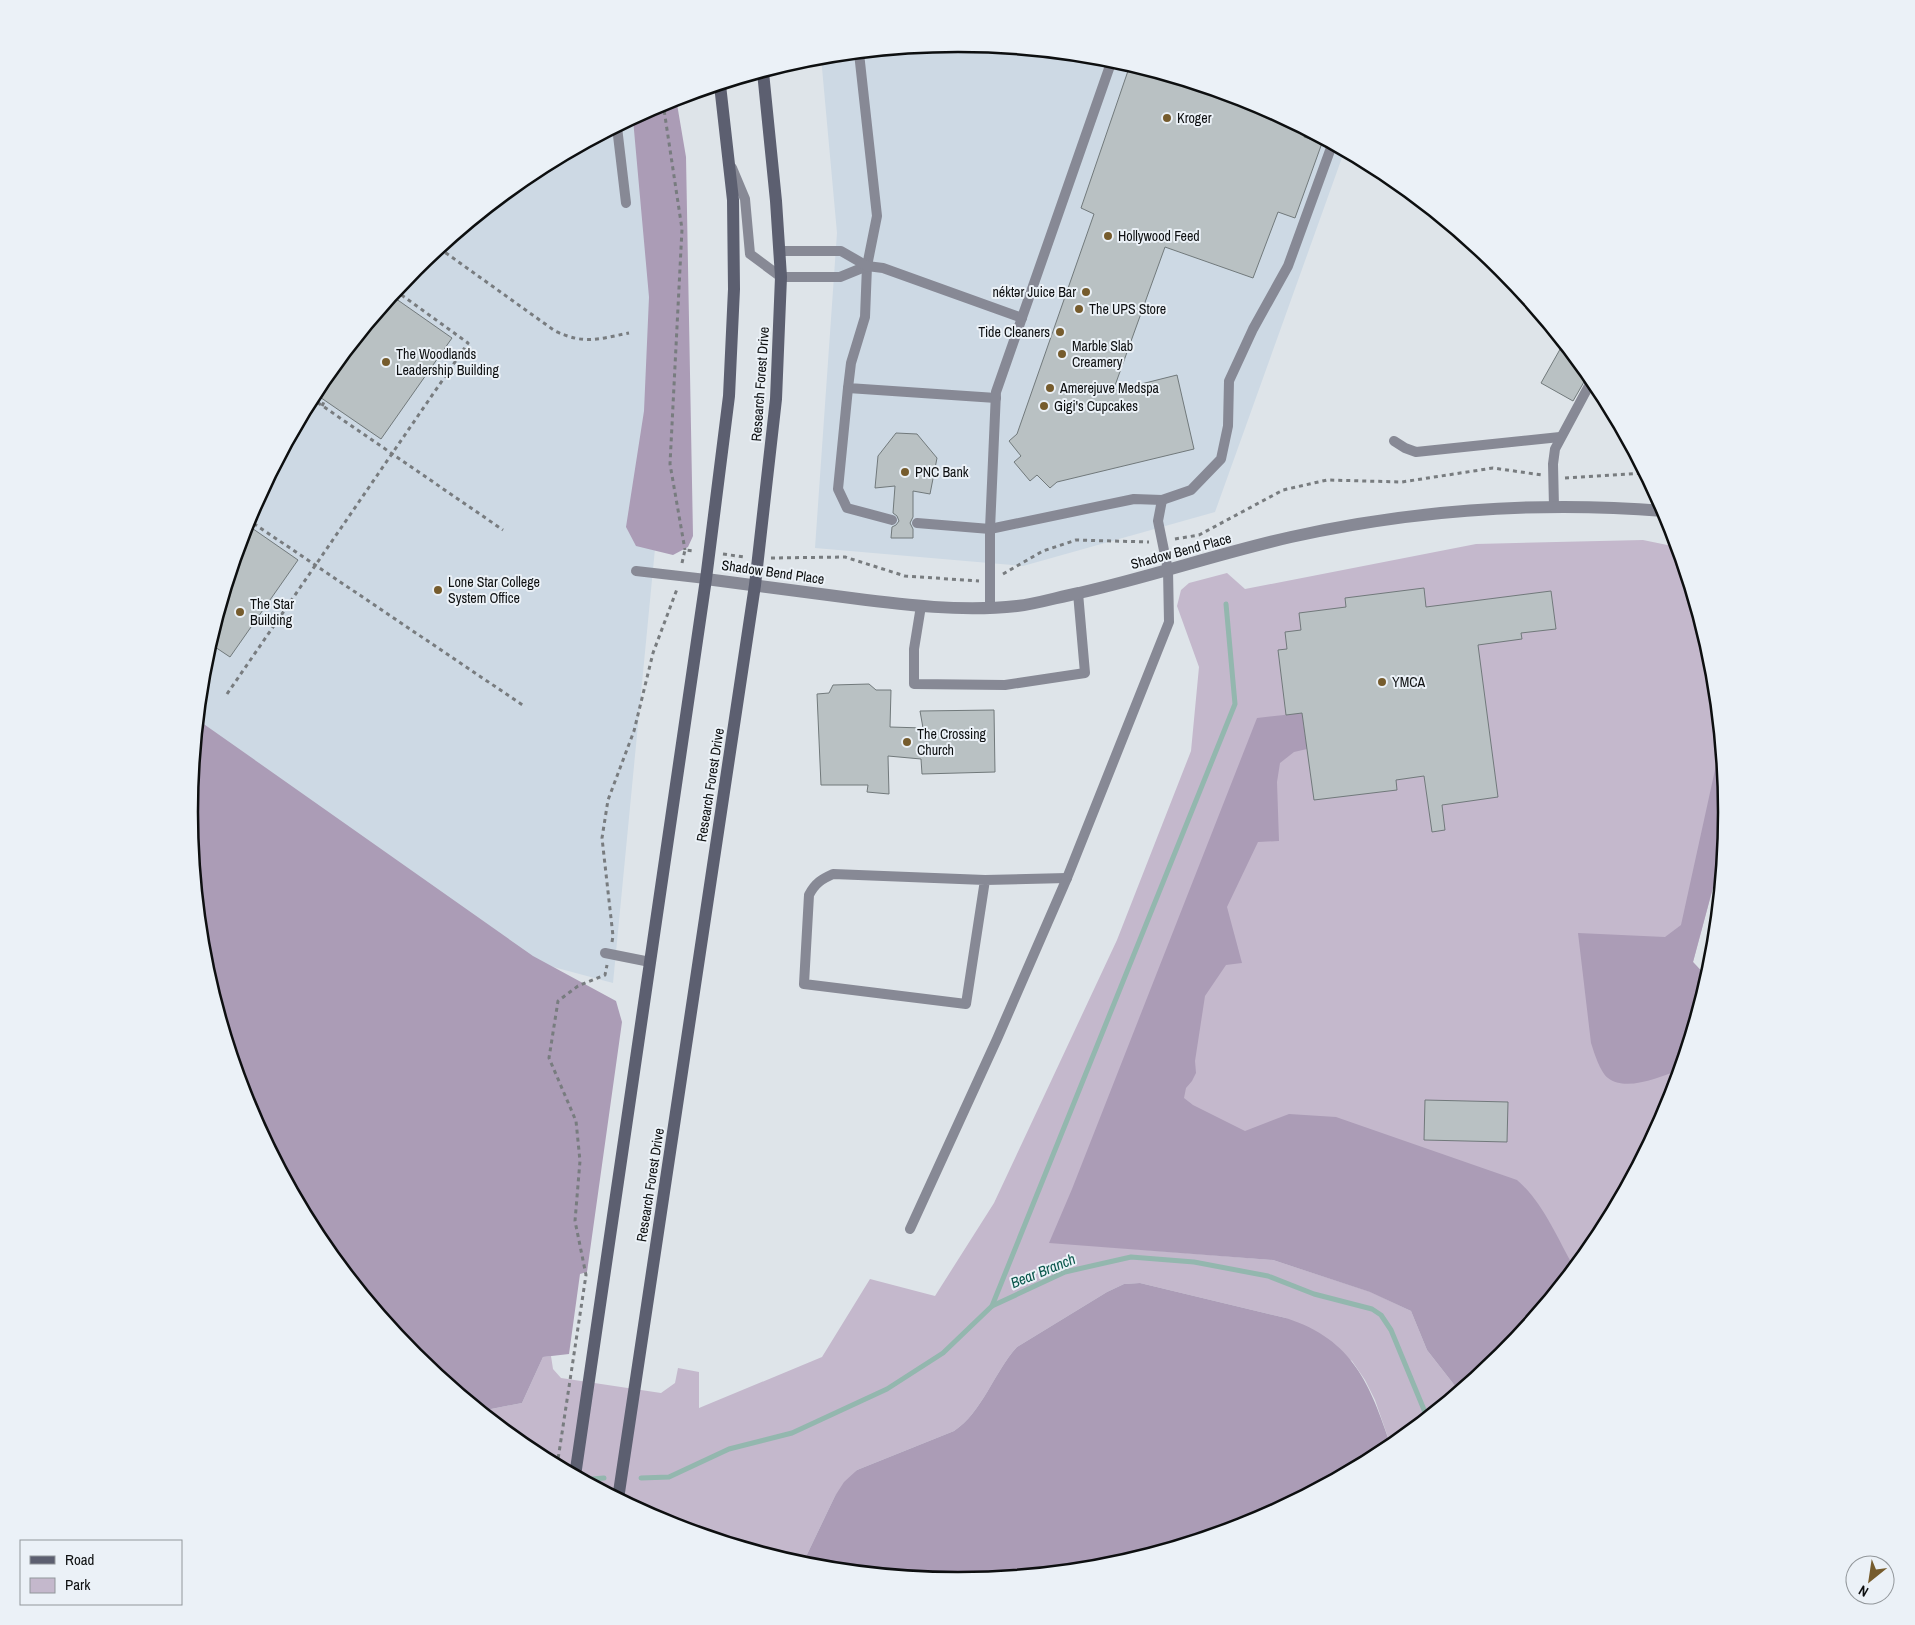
<svg xmlns="http://www.w3.org/2000/svg" width="1915" height="1625" viewBox="0 0 1915 1625" font-family="'Archivo Narrow',sans-serif">
<style>
.built{fill:#cdd9e4}
.green{fill:#c4b8cc}
.forest{fill:#ab9cb6}
.lines{fill:none;stroke-linecap:round;stroke-linejoin:round}
.stream{stroke:#93b7ae;stroke-width:5}
.building{fill:#b9c1c3;stroke:#71797b}
.path{stroke:#787c7f;stroke-width:3;stroke-dasharray:4 4;stroke-linecap:butt}
.service{stroke:#878995;stroke-width:10}
.tertiary{stroke:#878995;stroke-width:12}
.secondary{stroke:#5c5f70;stroke-width:12}
.poi-dot{fill:#765c2d;stroke:#ebf1f7;stroke-width:2}
.labels{text-anchor:middle;stroke-width:4;stroke-linejoin:round;paint-order:stroke}
.poi-label{font-size:14px;fill:#0d0f10;stroke:#ebf1f7;text-anchor:start}
.street-label{font-size:14px;fill:#0d0f10;stroke:#ebf1f7}
.water-label{font-size:15px;font-style:italic;fill:#09564b;stroke:#ebf1f7}
.rim{fill:none;stroke:#0d0f10;stroke-width:2.5}
</style>
<rect width="100%" height="100%" fill="#dee4e9"/>
<g class="built">
<path d="M958,44L1108,59L1252,102L1344,152L1215,512L1023,566L815,548L837,233L821,57Z"/>
<path d="M653,108L663,466L613,983L531,961L197,726L204,662L247,518L318,385L414,269L531,173Z"/>
</g>
<path class="green" d="M1643,540L1677,547L1712,663L1726,813L1722,854L1693,962L1707,977L1668,1107L1597,1240L1501,1356L1449,1271L1049,1242L1273,1260L1371,1292L1411,1311L1427,1350L1459,1391L1391,1446L1375,1400L1365,1380L1352,1361L1286,1318L1140,1283L1124,1284L1107,1292L1017,1347C994,1372 982,1413 954,1431L857,1470L835,1496L802,1565L663,1523L530,1452L481,1411L522,1403L543,1357L551,1356L553,1369L561,1378L661,1393L675,1383L678,1368L699,1372V1408L822,1357L870,1279L935,1296L994,1203L1117,940L1191,751L1199,667L1177,606L1181,590L1189,583L1227,573L1245,589L1476,544Z"/>
<g class="forest">
<path d="M676,98L686,157L693,536L688,547L673,555L636,546L626,527L644,411L649,297L633,119L664,102Z"/>
<path d="M1302,713L1307,749L1294,752L1280,763L1277,782L1279,841L1258,842L1227,907L1242,963L1226,965L1205,996L1195,1061L1196,1073L1192,1081L1186,1088L1184,1098L1193,1105L1245,1131L1289,1114L1336,1117L1517,1180C1543,1202 1557,1238 1574,1267L1501,1356L1459,1391L1427,1350L1411,1311L1370,1292L1273,1260L1049,1243L1072,1189L1257,718Z"/>
<path d="M198,720L533,956L616,1001L622,1022L587,1272L580,1274L569,1354L543,1357L522,1403L481,1411L414,1356L318,1239L247,1106L203,962L189,812Z"/>
<path d="M1720,747L1726,813L1722,854L1693,962L1707,977L1679,1070C1660,1077 1626,1092 1608,1078C1600,1072 1594,1052 1591,1043L1578,933L1665,937L1681,925Z"/>
<path d="M1140,1283L1286,1318C1354,1340 1370,1385 1391,1446L1384,1452L1251,1523L1107,1567L950,1581L802,1565L835,1496L844,1482L857,1470L954,1431C982,1413 994,1372 1017,1347L1107,1292L1124,1284Z"/>
</g>
<g class="lines">
<g class="stream">
<path d="M992,1306L1235,704L1226,604"/>
<path d="M641,1478L669,1477L729,1449L792,1433L887,1389L943,1353L992,1306L1065,1272L1131,1257L1194,1262L1268,1276L1314,1294L1372,1309L1381,1315L1391,1330L1427,1417"/>
<path d="M592,1479L604,1478"/>
</g>
</g>
<g class="building">
<path d="M1130,65L1252,102L1306,131L1304,137L1322,143L1295,218L1278,212L1253,278L1165,247L1113,391L1177,375L1194,449L1057,482L1050,488L1037,475L1030,481L1014,462L1021,456L1009,441L1017,434L1094,214L1081,208Z"/>
<path d="M392,296L452,338L381,439L314,393L318,385Z"/>
<path d="M1563,344L1588,375L1573,401L1541,383Z"/>
<path d="M896,433L917,434L937,458L930,494L913,491V517L910,523L913,529V538H891L892,527L896,525L899,521L897,516L893,513L895,486L875,488L878,456Z"/>
<path d="M246,524L298,560L230,657L209,643L228,581L236,570L232,568Z"/>
<path d="M1424,588L1426,607L1551,591L1556,629L1521,633L1522,639L1478,645L1498,797L1442,805L1445,830L1432,832L1424,776L1396,780L1397,790L1314,800L1302,713L1286,715L1278,650L1287,649L1285,632L1301,630L1299,613L1346,607L1345,598Z"/>
<path d="M869,684L876,690H891L890,727L923,728L920,711L994,710L995,772L922,774L921,759L888,756L889,794L867,792L868,785H821L817,694L829,693L833,685Z"/>
<path d="M1425,1100L1508,1102L1507,1142L1424,1140Z"/>
</g>
<g class="lines">
<g class="path">
<path d="M663,103L682,229L670,464L685,550"/>
<path d="M439,248L555,331C585,345 598,339 629,333"/>
<path d="M311,398L503,530"/>
<path d="M322,406L325,400"/>
<path d="M1633,453L1640,472"/>
<path d="M1565,478L1643,473"/>
<path d="M247,519L524,706"/>
<path d="M1175,539L1199,535L1283,490L1327,480L1402,482L1493,468L1542,475"/>
<path d="M723,554L744,557"/>
<path d="M771,558L845,557L905,576L979,581"/>
<path d="M682,563L685,550L695,551"/>
<path d="M1003,574L1043,551L1076,540L1149,542"/>
<path d="M227,694L468,343L396,291"/>
<path d="M612,942L613,936L602,838L608,800L634,731L653,653L677,589"/>
<path d="M557,1466L586,1275L575,1221L580,1161L576,1121L549,1058L558,1001L578,986L605,975L607,965"/>
</g>
<g class="service">
<path d="M859,53L877,216L867,266L865,317L851,363L848,388L996,398"/>
<path d="M617,127L626,203"/>
<path d="M732,168L745,199L750,254L781,277H840L867,266"/>
<path d="M779,251H841L867,266L883,268L1022,318"/>
<path d="M848,388L838,489L847,508L892,520"/>
<path d="M1394,441L1405,448L1416,452L1560,437"/>
<path d="M1554,507L1553,464L1555,449L1592,380"/>
<path d="M917,523L990,529L1134,499L1162,500L1191,490L1221,459L1228,426L1229,381L1253,329L1288,266L1332,145"/>
<path d="M636,571L706,579"/>
<path d="M921,606L914,649V684L1005,685L1085,673L1078,593"/>
<path d="M990,608V529L996,392L1112,60"/>
<path d="M985,880L966,1004L804,984L809,895C815,883 822,879 833,874L985,880L1067,878"/>
<path d="M605,953L650,962"/>
<path d="M910,1229L997,1039L1067,878L1169,622L1168,570L1158,521L1162,500"/>
</g>
<path class="tertiary" d="M706,579C755,585 803,592 851,598C906,605 961,612 1017,606C1037,604 1058,597 1079,593C1150,577 1220,553 1291,537C1413,510 1539,501 1664,511"/>
<g class="secondary">
<path d="M575,1476L706,579L729,396L734,289L733,200L720,85"/>
<path d="M618,1499L755,585L776,399L781,277L776,201L763,72"/>
</g>
</g>
<g class="poi-dot">
<circle cx="1167" cy="118" r="5"/>
<circle cx="1108" cy="236" r="5"/>
<circle cx="1086" cy="292" r="5"/>
<circle cx="1079" cy="309" r="5"/>
<circle cx="1060" cy="332" r="5"/>
<circle cx="1062" cy="354" r="5"/>
<circle cx="386" cy="362" r="5"/>
<circle cx="1050" cy="388" r="5"/>
<circle cx="1044" cy="406" r="5"/>
<circle cx="905" cy="472" r="5"/>
<circle cx="438" cy="590" r="5"/>
<circle cx="240" cy="612" r="5"/>
<circle cx="1382" cy="682" r="5"/>
<circle cx="907" cy="742" r="5"/>
</g>
<g class="labels">
<g class="poi-label">
<text x="1177" y="123">Kroger</text>
<text x="1118" y="241">Hollywood Feed</text>
<text x="1076" y="297" text-anchor="end">néktər Juice Bar</text>
<text x="1089" y="314">The UPS Store</text>
<text x="1050" y="337" text-anchor="end">Tide Cleaners</text>
<text x="1072" y="351">Marble Slab<tspan x="1072" dy="16">Creamery</tspan></text>
<text x="396" y="359">The Woodlands<tspan x="396" dy="16">Leadership Building</tspan></text>
<text x="1060" y="393">Amerejuve Medspa</text>
<text x="1054" y="411">Gigi's Cupcakes</text>
<text x="915" y="477">PNC Bank</text>
<text x="448" y="587">Lone Star College<tspan x="448" dy="16">System Office</tspan></text>
<text x="250" y="609">The Star<tspan x="250" dy="16">Building</tspan></text>
<text x="1392" y="687">YMCA</text>
<text x="917" y="739">The Crossing<tspan x="917" dy="16">Church</tspan></text>
</g>
<g class="street-label">
<text transform="translate(760 384) rotate(-86)" y="5">Research Forest Drive</text>
<text transform="translate(1181 551) rotate(-15)" y="5">Shadow Bend Place</text>
<text transform="translate(773 572) rotate(8)" y="5">Shadow Bend Place</text>
<text transform="translate(710 785) rotate(-81)" y="5">Research Forest Drive</text>
<text transform="translate(650 1185) rotate(-81)" y="5">Research Forest Drive</text>
</g>
<g class="water-label">
<text transform="translate(1043 1271) rotate(-22)" y="5">Bear Branch</text>
</g>
</g>
<path d="M0 0H1915V1625H0ZM198 812a760 760 0 1 1 1520 0a760 760 0 1 1-1520 0Z" fill="#ebf1f7" fill-rule="evenodd"/>
<path class="rim" d="M198 812a760 760 0 1 1 1520 0a760 760 0 1 1-1520 0Z"/>
<rect x="20" y="1540" width="162" height="65" fill="#ebf1f7" stroke="#92979b"/>
<rect x="30" y="1556" width="25" height="8" fill="#5c5f70" stroke="#92979b"/>
<text x="65" y="1565" font-size="15" fill="#0d0f10">Road</text>
<rect x="30" y="1578" width="25" height="15" fill="#c4b8cc" stroke="#92979b"/>
<text x="65" y="1590" font-size="15" fill="#0d0f10">Park</text>
<g transform="translate(1870 1580) rotate(210)"><circle r="24" fill="#ebf1f7" stroke="#92979b"/>
<path d="M0-4L9 19L0 12L-9 19Z" fill="#765c2d"/>
<text y="-8" font-size="14" font-weight="bold" text-anchor="middle" fill="#0d0f10">N</text>
</g>
</svg>
